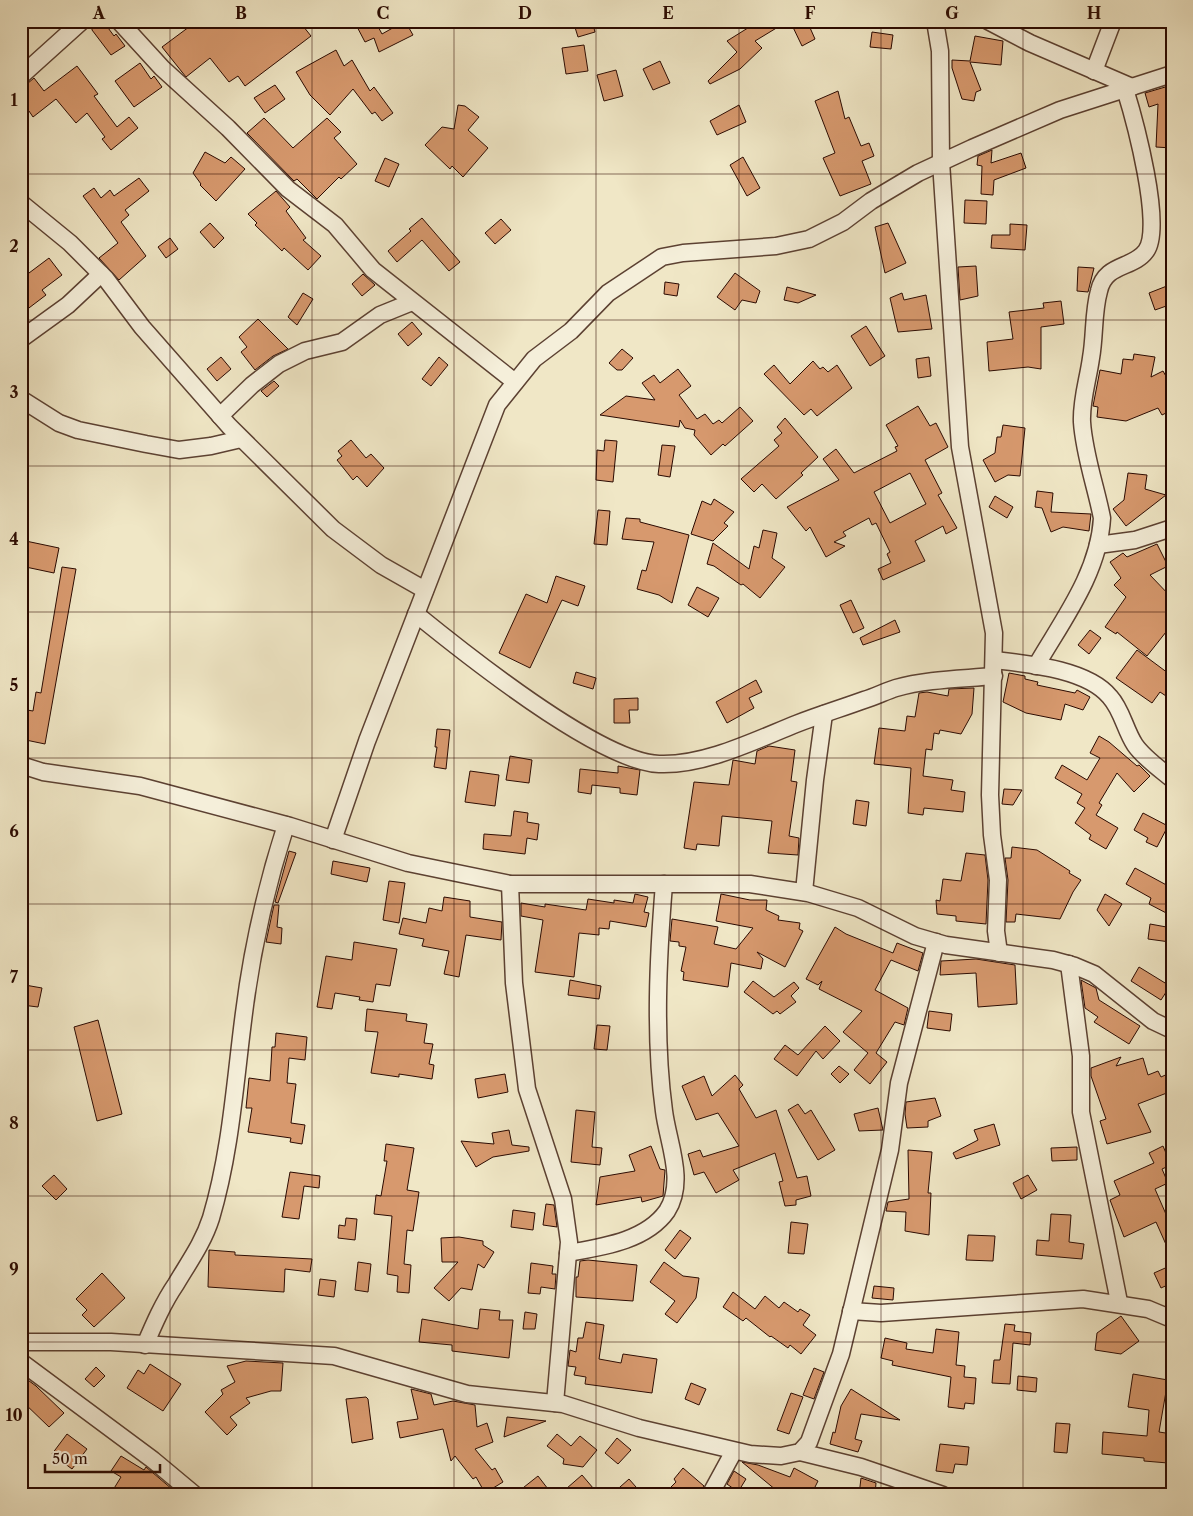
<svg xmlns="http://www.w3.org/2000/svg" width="1193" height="1516" viewBox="0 0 1193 1516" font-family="'Libre Caslon Text',serif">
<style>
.building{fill:#d7996e;stroke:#2b0a01;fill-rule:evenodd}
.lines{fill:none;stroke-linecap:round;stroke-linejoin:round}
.minor-casing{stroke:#5c4132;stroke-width:19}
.minor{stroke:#f5efda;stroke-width:16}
.grid{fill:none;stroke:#2b0a01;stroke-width:1;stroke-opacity:0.55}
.neatline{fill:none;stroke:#2b0a01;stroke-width:2}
.grid-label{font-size:16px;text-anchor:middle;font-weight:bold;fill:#2b0a01}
</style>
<rect width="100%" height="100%" fill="#f0e7c6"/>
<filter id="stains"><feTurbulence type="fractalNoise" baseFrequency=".004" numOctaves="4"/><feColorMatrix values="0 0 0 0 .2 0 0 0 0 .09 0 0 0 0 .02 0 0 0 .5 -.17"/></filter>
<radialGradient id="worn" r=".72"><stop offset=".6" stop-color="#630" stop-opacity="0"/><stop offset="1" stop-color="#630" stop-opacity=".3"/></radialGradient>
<g class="building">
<path d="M98,21H103L114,36L116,34L125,46L111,55L92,30V26Z"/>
<path d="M197,21H205L210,27L217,21H299L311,36L245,86L238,76L229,82L210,58L186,77L162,47Z"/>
<path d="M354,21H375L382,34L405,21L413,35L379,52L374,38L365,42Z"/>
<path d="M573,21H592L595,32L578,37Z"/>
<path d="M759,21H788L755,41L762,48L740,69L710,84L708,81L737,52L727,41Z"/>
<path d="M790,21H807L815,39L802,46Z"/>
<path d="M872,32L893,35L891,49L870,47Z"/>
<path d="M975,36L1003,41L1001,65L970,62L981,90L976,92L974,101L962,99L952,68V60L970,61Z"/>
<path d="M584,45L588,71L566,74L562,48Z"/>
<path d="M336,50L344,66L352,60L370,91L374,87L393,113L382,121L375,112L372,114L353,89L330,115L310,95L296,72Z"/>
<path d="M660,61L670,83L653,90L643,69Z"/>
<path d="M140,63L151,79L154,76L162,87L134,107L115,81Z"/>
<path d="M77,66L98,94L94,96L117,127L129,117L138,128L111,150L102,139L105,137L87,113L76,123L56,99L33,117L29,111L21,117V89L34,78L44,91Z"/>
<path d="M616,70L623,96L604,101L597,75Z"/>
<path d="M275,85L285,99L265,113L254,98Z"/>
<path d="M1172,85V148L1156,147L1158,104L1149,107L1145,93Z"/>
<path d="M838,91L845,119L849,117L861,146L869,143L874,156L862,161L871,184L840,196L823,158L835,153L815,101Z"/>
<path d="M458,105L465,106L479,117L468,130L488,148L463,177L452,166L450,169L425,145L442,127L454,129Z"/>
<path d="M739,105L746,122L717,135L710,121Z"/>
<path d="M264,118L293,148L327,118L341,132L334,138L357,164L341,179L339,177L317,199L297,179L294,181L247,133Z"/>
<path d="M992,150L991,163L1021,153L1026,168L994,180L993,195L981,194L982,166L977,165L978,156Z"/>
<path d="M205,152L225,163L231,157L245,169L216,201L200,185L201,184L193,173Z"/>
<path d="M743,157L760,188L747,196L730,165Z"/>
<path d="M385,158L399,164L389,187L375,181Z"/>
<path d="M139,178L149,191L125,210L129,215L121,222L146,256L119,280L99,258L118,243L83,196L94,188L101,198L110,190L114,196Z"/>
<path d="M276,191L290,207L286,211L306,238L303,240L321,256L308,270L284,248L282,251L255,225L257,223L248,214Z"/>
<path d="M965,200L987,201L986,224L964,223Z"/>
<path d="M422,218L460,262L449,271L422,240L397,262L388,251L411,231L409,229Z"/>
<path d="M501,219L511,230L495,244L485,233Z"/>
<path d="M210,223L224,238L214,248L200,232Z"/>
<path d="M888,223L906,263L885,273L875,227Z"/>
<path d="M1010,224L1027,225L1025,250L991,248L992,235H1010Z"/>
<path d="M170,238L178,249L166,258L158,247Z"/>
<path d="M49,258L62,275L42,290L46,295L21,314V262L29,273Z"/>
<path d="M976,266L978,296L960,300L958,267Z"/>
<path d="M1078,267L1094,268L1088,292L1077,291Z"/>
<path d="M735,273L760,291L756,303L742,300L735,310L717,297Z"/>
<path d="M363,274L375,285L362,296L352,284Z"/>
<path d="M665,282L679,284L677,296L664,294Z"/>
<path d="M1172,284V304L1155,310L1149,293Z"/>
<path d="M787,287L816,295L798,303L784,300Z"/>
<path d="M303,293L313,299L297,325L288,317Z"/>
<path d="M902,293L904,300L926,295L932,329L898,332L890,298Z"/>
<path d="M1061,301L1064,324L1041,327V369L1028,367L989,371L987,342L1013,339L1009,312L1044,308L1043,303Z"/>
<path d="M258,319L288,349L273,356L255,370L241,352L247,347L239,337Z"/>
<path d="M412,322L422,334L408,346L398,334Z"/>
<path d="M866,326L885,356L870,366L851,336Z"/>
<path d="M622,349L633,358L622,370H617L609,363Z"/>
<path d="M1134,354L1155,357L1151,377L1163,371L1172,387V410L1162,415L1158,408L1126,421L1097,417L1098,407L1093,406L1100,370L1121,374L1123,359L1133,360Z"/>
<path d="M221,357L231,369L217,381L207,369Z"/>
<path d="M439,357L448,365L431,386L422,379Z"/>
<path d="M929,357L931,376L918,378L916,359Z"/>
<path d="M813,361L820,369L823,367L828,372L837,365L852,388L817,416L811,409L804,415L764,374L774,365L790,384Z"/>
<path d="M678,369L691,386L679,395L697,419L705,414L713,424L719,420L722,423L740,407L753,421L725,446L723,444L711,455L694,435L695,430L685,428L680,420L679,427L600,415L626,396L655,400L642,383L654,375L660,383Z"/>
<path d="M274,381L279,386L267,397L261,391Z"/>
<path d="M918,406L930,426L936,423L948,447L925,460L942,493L938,495L957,528L946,534L943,526L915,541L925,561L883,580L878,569L891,563L887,554L890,552L876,523L872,525L869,518L843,532L846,536L834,542L845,546L826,557L810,527L806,531L787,507L839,480L823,459L836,449L854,473L897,451L895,447L898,446L886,425ZM910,473L926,504L890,523L874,492Z"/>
<path d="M785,418L818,457L801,473L803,475L776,499L762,484L754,492L741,479L779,446L774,440L782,433L777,427Z"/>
<path d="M1003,425L1025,428L1020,476L1008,475L995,482L983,460L995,453L997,437H1001Z"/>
<path d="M351,440L366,458L371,454L384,468L367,487L357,476L353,480L337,460L342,456L338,451Z"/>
<path d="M605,440L617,441L613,482L596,480L597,450L604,451Z"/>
<path d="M662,445L675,446L670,477L658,475Z"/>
<path d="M1128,473L1147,475L1145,489L1166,495L1126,526L1113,509L1124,500Z"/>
<path d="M1037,491L1053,493L1051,512L1091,514L1089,531L1063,527L1051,532L1042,508L1035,507Z"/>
<path d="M995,496L1013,507L1007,518L989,507Z"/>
<path d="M714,499L734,512L724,523L728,526L713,541L691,534L702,501L711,505Z"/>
<path d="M598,510L610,511L607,545L594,544Z"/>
<path d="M626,518L640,519V522L689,535L672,603L659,595L637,589L642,570L646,571L654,542L622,539Z"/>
<path d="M763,530L777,533L772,558L785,567L760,598L743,584L741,585L714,566L707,564L713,543L749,569L754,546L759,548Z"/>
<path d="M21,540L59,548L54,573L21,566Z"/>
<path d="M1157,544L1168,566L1150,575L1172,598V638L1166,632L1147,656L1117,632L1116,634L1105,627L1126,597L1114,585L1121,578L1110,562L1123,553L1127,557Z"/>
<path d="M62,567L76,569L45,744L21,739V709L33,711L36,692L41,693Z"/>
<path d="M556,576L585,586L578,606L562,600L530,668L499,653L526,594L547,603Z"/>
<path d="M697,587L719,598L708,617L688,605Z"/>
<path d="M851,600L864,628L853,633L840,605Z"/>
<path d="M895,620L900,632L863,645L860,638Z"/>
<path d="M1090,630L1101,638L1089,654L1078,645Z"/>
<path d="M1137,650L1172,676V700L1160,692L1152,703L1116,678Z"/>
<path d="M576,672L596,678L593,689L573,683Z"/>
<path d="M1009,673L1025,676V679L1038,682L1037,685L1075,693L1077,690L1090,697L1083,710L1065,704L1061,720L1026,713L1003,702Z"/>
<path d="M756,680L762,692L749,698L754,708L727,723L716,702Z"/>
<path d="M974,688L972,714L961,734L940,730L939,734L934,733L932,750L926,749L923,776L953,780L951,790L965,792L963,812L924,808L923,815L908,813L911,768L874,764L879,728L905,731L907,716L915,717L919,693L927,692L948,696L949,689Z"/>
<path d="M638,698V710H629L630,723H614V699Z"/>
<path d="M437,729L450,730L446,769L434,767L437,747H435Z"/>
<path d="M1099,736L1109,742L1137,766L1139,765L1150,776L1134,792L1117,773L1099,803L1102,805L1096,815L1118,828L1106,849L1089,839L1091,835L1075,823L1085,808L1077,803L1082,794L1055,778L1062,765L1087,780L1100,758L1090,753Z"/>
<path d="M769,746L795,750L791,781L797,782L789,836L799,838L798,855L768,853L772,821L722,816L719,846L697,844L696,850L684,848L694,782L729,785L733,760L755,764L757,751Z"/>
<path d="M510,756L532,760L529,783L506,780Z"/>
<path d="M618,766L640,770L637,795L620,793V788L592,785L591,794L578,792L580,769L618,773Z"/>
<path d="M470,771L499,775L495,806L465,802Z"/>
<path d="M1004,789L1022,790L1013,805L1002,804Z"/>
<path d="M856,800L869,802L866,826L853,824Z"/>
<path d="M514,811L528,813L527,822L539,824L537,840L527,838L525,854L483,849L484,834L511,836Z"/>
<path d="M1143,813L1168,826L1157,847L1146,842L1148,838L1134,830Z"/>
<path d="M1012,847L1037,850L1070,871L1069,873L1081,880L1073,892L1060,919L1016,914L1015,922H1006L1008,880L1005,858H1011Z"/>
<path d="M289,851L296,853L278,903L275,902Z"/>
<path d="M966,853L985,855L988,880L986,924L956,921V916L937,914L936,900L940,901L943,879L961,881Z"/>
<path d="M333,861L370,868L367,882L331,874Z"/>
<path d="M1135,868L1172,888V916L1149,904L1151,898L1126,884Z"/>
<path d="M389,881L405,883L399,923L383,920Z"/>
<path d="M635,894L648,897L644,912L649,913L646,927L610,921L609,929L599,928V935L579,933L574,977L535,972L543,920L521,916V903L545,907V904L586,910L588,899L614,903V900L633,903Z"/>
<path d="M721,894L750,900H767L766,910L779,916L778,920L800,923L799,929L803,931L785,967L757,952L763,959L761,969L731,963L728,987L683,980L684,972L681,971L686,947L679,946V942L670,941L672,919L718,927L714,944L736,949L753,928L716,921Z"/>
<path d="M1105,894L1122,904L1109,926L1097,910Z"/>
<path d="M444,897L470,901V917L502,922L501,940L466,935L459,977L444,974L449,951L422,946L424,939L399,934L403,918L426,923L429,908L442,911Z"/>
<path d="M274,905H279L277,927L282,928L281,944L266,942Z"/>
<path d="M1150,924L1172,928L1170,942L1148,939Z"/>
<path d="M835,927L846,934L893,953L897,943L923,953L918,971L891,960L875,990L908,1008L904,1025L895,1022L876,1053L887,1062L870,1084L854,1070L868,1053L843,1032L862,1011L819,989L822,981L818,985L806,979Z"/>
<path d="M354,942L397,949L390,986L376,984L373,1002L359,1000L360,997L335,993L332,1009L317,1007L326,956L352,960Z"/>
<path d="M976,959L1015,965L1017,1004L978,1007L976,973L940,975L941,961Z"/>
<path d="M1139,967L1170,986L1161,1000L1131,981Z"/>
<path d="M570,980L601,986L599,999L568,995Z"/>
<path d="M1081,980L1096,988L1099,1000L1140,1026L1129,1044L1094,1022L1098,1017L1085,1008Z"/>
<path d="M753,981L774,997L794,982L799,988L791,996L796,1002L780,1014L777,1011L773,1014L744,992Z"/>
<path d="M25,985L42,988L38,1007L22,1005Z"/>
<path d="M367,1009L407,1014L406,1021L427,1024L424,1043L433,1044L429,1064L434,1065L432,1079L399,1074V1077L371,1073L378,1032L365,1031Z"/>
<path d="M929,1011L952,1014L950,1031L927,1028Z"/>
<path d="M98,1020L122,1114L97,1121L74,1027Z"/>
<path d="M597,1025L610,1026L607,1050L594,1049Z"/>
<path d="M825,1026L840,1041L823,1059L816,1051L797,1076L774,1059L785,1045L798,1055Z"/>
<path d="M276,1033L307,1037L305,1060L289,1058L287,1083L296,1084L291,1123L305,1125L302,1144L290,1142L291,1138L248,1132L252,1108H246L249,1078L270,1081L272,1047H275Z"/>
<path d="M1121,1057L1116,1066L1143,1058L1148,1075L1158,1071L1161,1077L1172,1072V1091L1138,1104L1151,1132L1107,1144L1100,1121L1106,1119L1091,1076V1068Z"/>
<path d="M839,1066L849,1074L840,1083L831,1074Z"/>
<path d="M505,1074L508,1092L478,1098L475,1079Z"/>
<path d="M735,1075L743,1085L739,1089L756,1118L776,1110L797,1178L807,1176L811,1196L796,1200V1205L785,1206L779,1182L783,1181L775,1153L733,1170L739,1180L716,1193L704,1172L694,1175L688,1154L700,1150L703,1157L739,1146L718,1113L696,1120L682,1086L704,1076L712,1096Z"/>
<path d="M935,1098L941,1116L928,1121V1127L907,1128L905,1114L906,1102Z"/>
<path d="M798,1104L805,1114L811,1110L835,1150L818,1160L788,1110Z"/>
<path d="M878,1108L883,1130L859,1131L854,1114Z"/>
<path d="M576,1110L595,1112L592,1147L602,1148L600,1165L571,1162Z"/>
<path d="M994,1124L1000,1145L956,1159L953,1153L978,1140L974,1130Z"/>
<path d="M509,1130L512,1145L529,1147V1151L493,1157L476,1167L461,1141L494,1144L492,1133Z"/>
<path d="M386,1144L414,1148L407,1190L419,1192L413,1231L407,1230L404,1264L411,1265L409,1293L397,1292L398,1276L387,1274L392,1216L374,1214L376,1195L381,1196L387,1161H384Z"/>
<path d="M651,1146L660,1169L665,1170L663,1196L642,1202L641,1197L596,1205L600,1177L635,1171L629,1155Z"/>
<path d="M1163,1146L1171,1165L1162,1169L1168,1183L1155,1189L1172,1228V1258L1156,1222L1124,1237L1110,1200L1120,1195L1114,1181L1154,1163L1149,1153Z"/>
<path d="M1077,1147V1160L1052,1161L1051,1148Z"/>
<path d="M908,1150L932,1152L928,1193H931L929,1235L905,1231L906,1212L886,1211L888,1202L909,1199Z"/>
<path d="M290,1172L320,1176L319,1188L304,1186L299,1219L282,1217Z"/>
<path d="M54,1175L67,1189L56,1200L42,1186Z"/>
<path d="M1028,1175L1037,1190L1021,1199L1013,1183Z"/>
<path d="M546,1204L554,1205L557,1227L543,1225Z"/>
<path d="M513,1210L535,1213L533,1230L511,1227Z"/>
<path d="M1051,1214L1071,1215L1069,1242L1084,1244L1082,1259L1036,1255L1037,1240L1049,1241Z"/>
<path d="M346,1218L357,1219L355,1240L338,1238L339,1225L345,1226Z"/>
<path d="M791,1222L808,1224L804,1254L788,1253Z"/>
<path d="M680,1230L691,1238L675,1259L665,1250Z"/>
<path d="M968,1235L995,1236L993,1261L966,1260Z"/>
<path d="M459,1237L483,1241V1245L494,1252L484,1268L478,1264L472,1290L461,1288L449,1301L434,1288L458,1262H442L441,1238Z"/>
<path d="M209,1250L235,1252V1255L312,1259L310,1272L285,1269L284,1292L208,1287Z"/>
<path d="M588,1260L637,1265L633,1301L576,1297V1277H578L580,1261Z"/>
<path d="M358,1262L371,1264L368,1292L355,1290Z"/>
<path d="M664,1262L683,1276L699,1278L696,1298L677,1323L665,1314L675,1301L650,1282Z"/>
<path d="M531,1263L553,1266L552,1274H556L555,1289L541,1287L540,1294L528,1293Z"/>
<path d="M1172,1265V1283L1161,1288L1154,1273Z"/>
<path d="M102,1273L125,1298L94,1327L82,1315L87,1310L76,1299Z"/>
<path d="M320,1279L336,1281L334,1297L318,1295Z"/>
<path d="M874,1286L894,1288L893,1300L872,1298Z"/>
<path d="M733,1292L755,1309L765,1296L779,1308L784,1302L798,1312L800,1309L810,1315L803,1325L816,1335L801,1354L790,1345L788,1348L771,1336L770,1337L746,1318L743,1321L723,1307Z"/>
<path d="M480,1309L500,1311L499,1320H513L509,1358L452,1351V1345L419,1342L422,1319L478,1329Z"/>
<path d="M525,1312L537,1314L535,1329H523Z"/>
<path d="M1121,1316L1139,1341L1121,1354L1095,1350L1097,1333Z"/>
<path d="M586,1322L604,1325L599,1359L621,1363L623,1354L657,1359L652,1393L585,1384L586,1377L574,1375L576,1367L568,1366L570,1350L576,1352L578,1338H583Z"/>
<path d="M1005,1324L1015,1325L1014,1331L1031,1333L1030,1345L1013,1343L1010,1384L992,1383L994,1360H1000Z"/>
<path d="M936,1329L959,1332L956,1365L965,1366L964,1377L976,1378L974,1404L965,1403L964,1409L948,1407L951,1377L892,1365L893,1361L881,1358L885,1338L907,1343L906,1349L933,1353Z"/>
<path d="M246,1361L283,1363L281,1391H271L246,1398L250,1403L230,1417L237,1425L227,1435L205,1412L223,1394L221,1390L235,1382L227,1366Z"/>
<path d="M150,1364L181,1384L163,1411L127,1388L138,1370L144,1374Z"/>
<path d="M96,1367L105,1376L94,1387L85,1379Z"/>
<path d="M814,1368L824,1372L814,1399L803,1395Z"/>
<path d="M1133,1374L1168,1380L1159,1432L1172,1434V1450H1169L1168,1463L1144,1461V1458L1102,1454L1103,1432L1147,1436L1149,1410L1128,1407Z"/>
<path d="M21,1375L36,1386L64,1413L49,1427L21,1400Z"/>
<path d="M1018,1376L1037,1378L1036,1392L1017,1390Z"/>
<path d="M691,1383L706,1389L699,1405L685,1399Z"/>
<path d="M411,1389L431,1394L434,1405L453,1401L475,1405L477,1427L487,1423L493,1442L475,1449L492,1470L495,1468L503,1482L485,1493L476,1477L473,1479L455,1456L451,1461L443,1429L400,1438L397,1422L418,1419Z"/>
<path d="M851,1389L900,1420L861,1414L855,1439L862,1441L858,1452L830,1444L833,1432L835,1433L841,1406Z"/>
<path d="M791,1393L803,1397L789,1434L777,1430Z"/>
<path d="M366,1397L368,1399L373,1439L352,1443L346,1399Z"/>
<path d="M507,1417L546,1421L504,1437Z"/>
<path d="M1056,1423L1070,1424L1067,1453L1054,1452Z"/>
<path d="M67,1434L87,1449L72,1469L52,1454Z"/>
<path d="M557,1434L571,1446L580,1436L597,1450L583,1467L563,1464L564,1459L547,1446Z"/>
<path d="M617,1438L631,1450L618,1464L605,1453Z"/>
<path d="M940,1444L969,1447L967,1465L955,1464L953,1473L936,1471Z"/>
<path d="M121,1456L144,1470L146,1467L179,1495H120L113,1490L121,1477L111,1471Z"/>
<path d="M742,1462L758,1465L790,1477L794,1468L818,1481L811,1495H782Z"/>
<path d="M683,1468L704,1486L700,1493L663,1495L676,1482L674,1479Z"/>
<path d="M734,1471L746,1479L738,1492L727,1484Z"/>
<path d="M582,1475L599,1495H559Z"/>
<path d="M538,1476L548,1489L541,1495H514Z"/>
<path d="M861,1478L876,1483L875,1495H859Z"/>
<path d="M629,1479L643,1495H611Z"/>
</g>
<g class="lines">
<g class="minor-casing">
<g id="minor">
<path d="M119,21L162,68L228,128L288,189L335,225L373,270L515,382"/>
<path d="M935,21L940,51L941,162L960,447L994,633L990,795L992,835L998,880L996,931L999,953"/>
<path d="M988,21L1030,43L1132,87"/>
<path d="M1094,71L1113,21"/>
<path d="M21,76L82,21"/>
<path d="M21,203L70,243L106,279L142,327L229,426L333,529L381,565L425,590"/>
<path d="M21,339L68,305L101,274"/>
<path d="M21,399L59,423L78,430L146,444L179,450L211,446L241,439"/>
<path d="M220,416L252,385L279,364L305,351L342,342L380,315L412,302"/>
<path d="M1098,545L1135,540L1172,528"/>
<path d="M416,614C464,653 600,762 659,764C704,766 756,740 796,724C819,715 842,708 864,700C875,697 886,691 896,688C927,679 962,679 994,676"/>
<path d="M994,660C1028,664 1087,669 1110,697C1122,710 1125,730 1135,745C1144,758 1160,769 1172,779"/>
<path d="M1036,666C1062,621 1099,573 1102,518C1096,487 1084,454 1082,422C1081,400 1088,380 1091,358C1095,336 1093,312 1099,291C1105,263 1133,269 1146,251C1164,227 1134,118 1125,89"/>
<path d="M21,765L43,772L140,786L290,826L408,863L510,884H750L808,893L858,908L915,936L946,945L1053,960L1075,966L1094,974L1153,1021L1172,1030"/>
<path d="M333,840L367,741L497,405L534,359L571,331L608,293L662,257L683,253L776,246L809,239L843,222L871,201L918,173L972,148L1060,110L1172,74"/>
<path d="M510,884L514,983L527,1089L563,1199L569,1242L555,1403"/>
<path d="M804,892L815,780L824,714"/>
<path d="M1069,964L1081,1056V1112L1119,1302"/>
<path d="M568,1253C602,1247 646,1241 667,1211C686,1181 668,1143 664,1111C654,1038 658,957 664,884"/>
<path d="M851,1311L881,1313L1083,1299L1148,1309L1172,1319"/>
<path d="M21,1342H111L334,1356L467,1394L563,1404L639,1428L750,1454L781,1456L800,1452L809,1442L841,1354L890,1150L899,1083L936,942"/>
<path d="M145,1345C154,1324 163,1303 176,1284C189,1262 203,1243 211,1218C231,1151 235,1081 244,1013C252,949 266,887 286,825"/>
<path d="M21,1362L153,1460L195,1495"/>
<path d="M800,1452L861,1467L943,1495"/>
<path d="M710,1495L734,1451"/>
</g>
</g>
<use href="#minor" class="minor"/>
</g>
<path class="grid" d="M170,21V1495M312,21V1495M454,21V1495M596,21V1495M739,21V1495M881,21V1495M1023,21V1495M21,174H1172M21,320H1172M21,466H1172M21,612H1172M21,758H1172M21,904H1172M21,1050H1172M21,1196H1172M21,1342H1172"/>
<rect width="1193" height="1516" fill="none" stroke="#f0e7c6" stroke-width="55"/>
<path d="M45 1464v8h115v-8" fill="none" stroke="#2b0a01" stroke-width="2.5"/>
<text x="52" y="1464" font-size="15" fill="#2b0a01" stroke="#f5efda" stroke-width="4" paint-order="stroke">50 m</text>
<rect x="28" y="28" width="1138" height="1460" class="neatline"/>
<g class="grid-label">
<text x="99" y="19">A</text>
<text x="241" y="19">B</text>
<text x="383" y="19">C</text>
<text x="525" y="19">D</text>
<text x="668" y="19">E</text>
<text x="810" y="19">F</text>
<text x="952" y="19">G</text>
<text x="1094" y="19">H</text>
<text x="14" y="106">1</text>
<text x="14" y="252">2</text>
<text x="14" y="398">3</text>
<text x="14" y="545">4</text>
<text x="14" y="691">5</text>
<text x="14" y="837">6</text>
<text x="14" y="983">7</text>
<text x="14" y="1129">8</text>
<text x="14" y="1275">9</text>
<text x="14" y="1421">10</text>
</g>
<rect width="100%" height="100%" filter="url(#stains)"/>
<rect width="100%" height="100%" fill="url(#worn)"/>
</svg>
